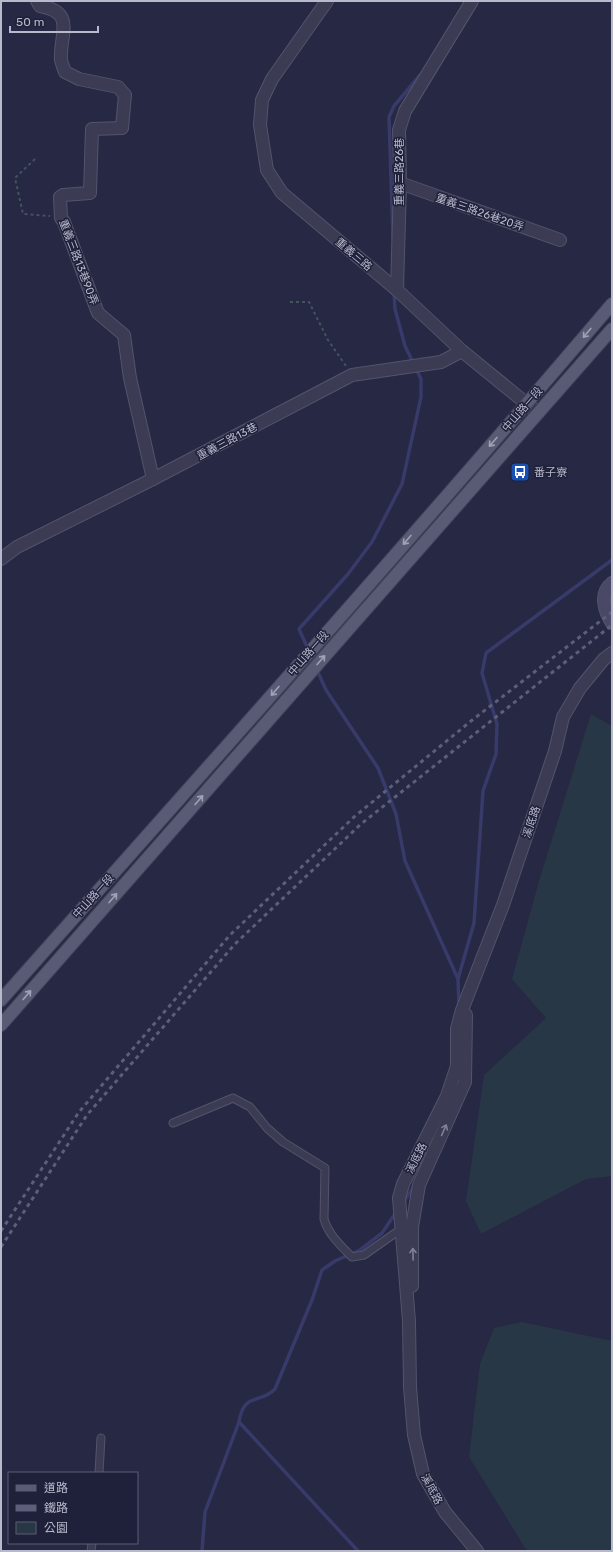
<svg xmlns="http://www.w3.org/2000/svg" width="613" height="1552" viewBox="0 0 613 1552" font-family="Rubik,'Noto Sans TC',sans-serif">
<style>
.green{fill:#283745}
.lines{fill:none;stroke-linecap:round;stroke-linejoin:round}
.stream{stroke:#383a69;stroke-width:3.5}
.lane-casing{stroke:#53546b;stroke-width:9}
.street-casing{stroke:#53546b;stroke-width:14}
.secondary-casing{stroke:#53546b;stroke-width:14}
.primary-casing{stroke:#41435a;stroke-width:14}
.path{stroke:#44535f;stroke-width:2;stroke-dasharray:3 3;stroke-linecap:butt}
.lane{stroke:#3b3c54;stroke-width:7}
.street{stroke:#3b3c54;stroke-width:12}
.secondary{stroke:#494967;stroke-width:12}
.primary{stroke:#595a73;stroke-width:12}
.rail{stroke:#5d5e7b;stroke-width:3;stroke-dasharray:4 4;stroke-linecap:butt}
.oneway{stroke:#a0a1b6}
.oneway2{stroke:#808197}
.labels{text-anchor:middle;stroke-width:3;stroke-linejoin:round;paint-order:stroke}
.street-label{font-size:11px;fill:#b8b9cd;stroke:#1f2039}
.poi-label{font-size:11px;fill:#b8b9cd;stroke:#1f2039;text-anchor:start}
</style>
<rect width="100%" height="100%" fill="#262844"/>
<g class="green">
<path d="M591,714L612,726V1176L586,1179L481,1234L466,1201L484,1075L546,1018L512,979L539,881Z"/>
<path d="M522,1322L612,1341V1551H527L469,1457L480,1364L494,1328Z"/>
</g>
<g class="lines">
<g class="stream">
<path d="M393,240L389,117L394,106L421,74"/>
<path d="M308,649L299,629L348,574L372,542L402,484L421,397V379L405,346L395,309L394,292"/>
<path d="M317,670L326,690L378,768L396,814L405,861L458,979"/>
<path d="M459,1006L458,979L474,923L483,791L496,754L497,724L482,673L486,653L612,560"/>
<path d="M403,1203L414,1186"/>
<path d="M202,1551L205,1512L239,1422"/>
<path d="M358,1551L239,1422C244,1391 260,1405 275,1389L312,1300L322,1270L335,1261L360,1250L382,1233L397,1211"/>
</g>
<g class="lane-casing">
<g id="lane">
<path d="M173,1123L233,1098L250,1107L267,1128L283,1142L325,1168L324,1219C328,1234 341,1246 352,1257L364,1255L401,1229"/>
<path d="M99,1473L101,1438"/>
<path d="M91,1551L92,1543"/>
</g>
</g>
<g class="street-casing">
<g id="street">
<path d="M37,1L40,6C77,12 59,36 61,60C62,64 64,69 65,72L79,79L118,87L125,95L122,128L92,129L90,193L63,195L60,197L61,218L64,222L98,313L124,335L130,378L153,479"/>
<path d="M327,1L272,79L262,100L260,125L267,170L282,193L397,290L462,351L538,413"/>
<path d="M400,183L560,240"/>
<path d="M397,290L400,183L399,130L405,111L472,1"/>
<path d="M1,559L17,547L153,479L352,375L441,362L462,351"/>
<path d="M412,1286V1227L419,1185L465,1082L466,1015"/>
<path d="M477,1551L445,1512L423,1474L414,1435L410,1387L409,1321L399,1198L403,1184L447,1096L457,1066V1029L462,1010L503,905L555,751L563,717L580,688L604,659L612,653"/>
</g>
</g>
<g class="secondary-casing">
<path id="secondary" d="M612,583C599,593 604,611 612,623"/>
</g>
<g class="primary-casing">
<g id="primary">
<path d="M1,1000C206,769 412,539 612,304"/>
<path d="M1,1025L612,329"/>
</g>
</g>
<g class="path">
<path d="M35,159L15,178L23,214L50,216"/>
<path d="M290,302H309L328,340L346,366"/>
</g>
<use href="#lane" class="lane"/>
<use href="#street" class="street"/>
<use href="#secondary" class="secondary"/>
<use href="#primary" class="primary"/>
<g class="rail">
<path d="M1,1231L79,1112L230,935L354,817L471,721L612,612"/>
<path d="M1,1247L87,1115L235,944L361,824L612,625"/>
</g>
</g>
<defs><path id="oneway-shaft" d="M-6 0H5M1.5-3L5.5 0L1.5 3" fill="none" stroke-width="1.6" stroke-linecap="round" stroke-linejoin="round"/></defs>
<g class="oneway">
<use href="#oneway-shaft" transform="translate(587 333) rotate(130)"/>
<use href="#oneway-shaft" transform="translate(493 442) rotate(131)"/>
<use href="#oneway-shaft" transform="translate(407 540) rotate(131)"/>
<use href="#oneway-shaft" transform="translate(321 660) rotate(-49)"/>
<use href="#oneway-shaft" transform="translate(275 691) rotate(131)"/>
<use href="#oneway-shaft" transform="translate(199 800) rotate(-49)"/>
<use href="#oneway-shaft" transform="translate(113 898) rotate(-49)"/>
<use href="#oneway-shaft" transform="translate(27 995) rotate(-49)"/>
</g>
<g class="oneway2">
<use href="#oneway-shaft" transform="translate(444 1130) rotate(-66)"/>
<use href="#oneway-shaft" transform="translate(413 1254) rotate(-91)"/>
</g>
<defs>
<g id="bus-square" transform="scale(1)"><rect x="-9" y="-9" width="18" height="18" rx="4" fill="#1a4fb4" stroke="#1f2039"/><path d="M-5-6H5V4H4V6H2V4H-2V6H-4V4H-5ZM-3.5-4V0h7V-4ZM-3.5 1.2v1.5H-2V1.2ZM2 1.2v1.5H3.5V1.2Z" fill="#fff"/></g>
</defs>
<g fill-rule="evenodd">
<use href="#bus-square" x="520" y="472"/>
</g>
<g class="labels">
<g class="street-label">
<text transform="translate(399 172) rotate(-90)" y="4">重義三路26巷</text>
<text transform="translate(480 212) rotate(19)" y="4">重義三路26巷20弄</text>
<text transform="translate(354 254) rotate(40)" y="4">重義三路</text>
<text transform="translate(79 262) rotate(69)" y="4">重義三路13巷90弄</text>
<text transform="translate(522 409) rotate(-49)" y="4">中山路一段</text>
<text transform="translate(227 441) rotate(-28)" y="4">重義三路13巷</text>
<text transform="translate(308 653) rotate(-49)" y="4">中山路一段</text>
<text transform="translate(531 822) rotate(-71)" y="4">溪底路</text>
<text transform="translate(93 896) rotate(-48)" y="4">中山路一段</text>
<text transform="translate(416 1158) rotate(-63)" y="4">溪底路</text>
<text transform="translate(432 1489) rotate(62)" y="4">溪底路</text>
</g>
<g class="poi-label">
<text x="534" y="476">番子寮</text>
</g>
</g>
<rect width="613" height="1552" fill="none" stroke="#b8b9cd" stroke-width="4"/>
<rect x="8" y="1472" width="130" height="72" fill="#1f2039" stroke="#5c5d74"/>
<rect x="16" y="1485" width="20" height="6" fill="#595a73" stroke="#5c5d74"/>
<text x="44" y="1492" font-size="12" fill="#b8b9cd">道路</text>
<rect x="16" y="1505" width="20" height="6" fill="#5d5e7b" stroke="#5c5d74"/>
<text x="44" y="1512" font-size="12" fill="#b8b9cd">鐵路</text>
<rect x="16" y="1522" width="20" height="12" fill="#283745" stroke="#5c5d74"/>
<text x="44" y="1532" font-size="12" fill="#b8b9cd">公園</text>
<path d="M10 26v6h88v-6" fill="none" stroke="#b8b9cd" stroke-width="2"/>
<text x="16" y="26" font-size="12" fill="#b8b9cd" stroke="#1f2039" stroke-width="3" paint-order="stroke">50 m</text>
</svg>
